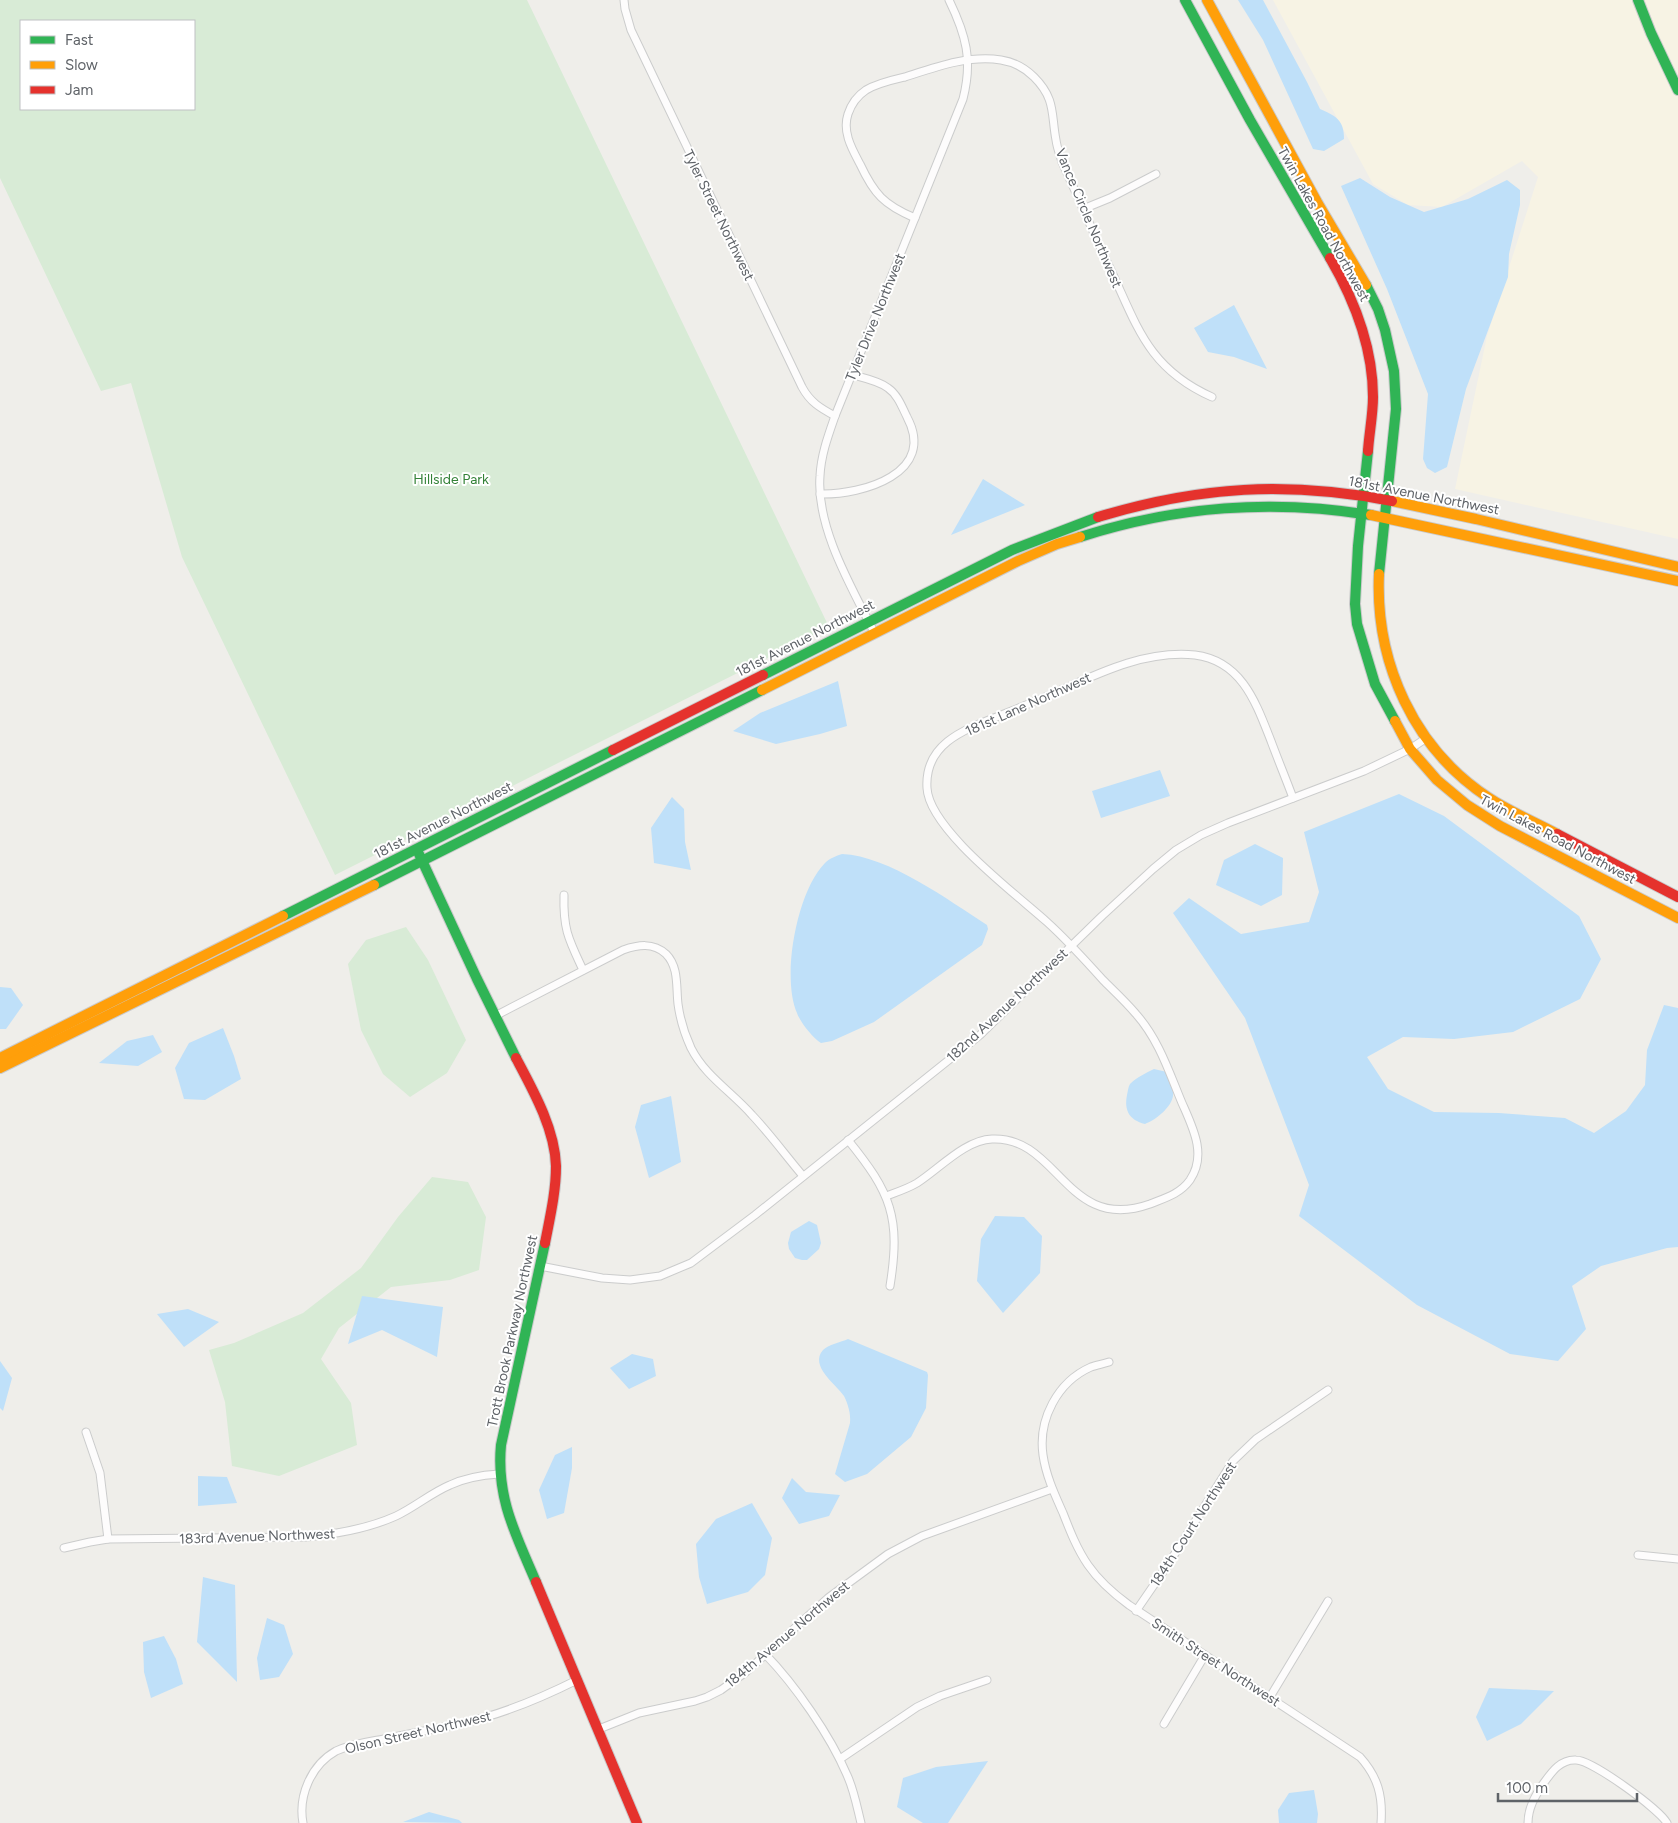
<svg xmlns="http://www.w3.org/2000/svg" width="1678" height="1823" viewBox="0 0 1678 1823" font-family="Figtree,sans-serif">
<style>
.commercial{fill:#f7f3e4}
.green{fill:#d8ebd6;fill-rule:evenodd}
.water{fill:#bfe0f9}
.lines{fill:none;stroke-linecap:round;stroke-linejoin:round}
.street-casing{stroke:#cbcccc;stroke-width:9}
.fast-casing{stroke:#cacacb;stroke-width:12}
.slow-casing{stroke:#cacacb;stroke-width:12}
.jam-casing{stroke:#cacacb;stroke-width:12}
.street{stroke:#fdfcfc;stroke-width:7}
.fast{stroke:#30b455;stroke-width:10}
.slow{stroke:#ff9f0a;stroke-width:10}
.jam{stroke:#e5322d;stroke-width:10}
.labels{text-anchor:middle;stroke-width:4;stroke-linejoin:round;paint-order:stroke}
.street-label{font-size:14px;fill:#5f6368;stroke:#fff}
.park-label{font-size:14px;fill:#348238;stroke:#fff}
</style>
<rect width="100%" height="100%" fill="#efeeea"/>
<path class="commercial" d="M1273,0H1678V539L1455,489L1487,336L1538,177L1522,161L1442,207L1408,205L1373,184Z"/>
<g class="green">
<path d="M0,0H527L829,627L335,875L182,557L131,383L101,391L0,178ZM21,21H194V109H21Z"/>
<path d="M406,927L428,960L466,1040L447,1073L410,1097L383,1074L361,1030L348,964L366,940Z"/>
<path d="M432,1177L468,1182L486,1217L479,1270L450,1280L391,1287L339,1328L321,1359L351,1403L357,1445L279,1476L232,1466L225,1402L209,1350L234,1343L303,1313L361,1268L398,1217Z"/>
</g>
<g class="water">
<path d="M1238,0H1263L1307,82L1320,109C1336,116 1344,120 1344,139L1324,151L1313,149L1263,40Z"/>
<path d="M1360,178L1390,197L1424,212L1468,199L1507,180L1520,190V205L1509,254L1508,277L1466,389L1447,467L1435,473L1427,468L1423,459L1428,394L1387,289L1341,186Z"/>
<path d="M1234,305L1267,369L1234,357L1208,352L1194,328Z"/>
<path d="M983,479L1025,505L951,535Z"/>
<path d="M838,681L847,726L820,734L776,744L733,731L760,713Z"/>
<path d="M1160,770L1170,796L1101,818L1092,791Z"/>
<path d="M1399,794L1444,816L1579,916L1601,959L1580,999L1513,1032L1454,1039L1403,1037L1367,1057L1388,1089L1434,1112L1499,1113L1565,1118L1594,1133L1626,1111L1645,1085L1647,1050L1664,1005L1678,1008V1247L1667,1248L1601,1266L1572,1286L1586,1329L1558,1361L1510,1354L1417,1305L1299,1216L1309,1185L1245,1018L1173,913L1189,898L1241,934L1309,922L1319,892L1304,832Z"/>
<path d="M672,797L684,809L685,842L691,870L654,863L651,828Z"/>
<path d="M1255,844L1283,858L1282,895L1261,906L1216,885L1224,860Z"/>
<path d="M842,854C889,856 948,900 987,925L988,929L982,945L874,1022L832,1041L821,1043C813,1038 800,1022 797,1013C781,977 797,891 825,863C830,858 836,856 842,854Z"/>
<path d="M0,987L11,988L23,1005L6,1029H0Z"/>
<path d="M223,1028L234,1056L241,1079L205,1100L184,1099L175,1068L189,1043Z"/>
<path d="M153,1035L162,1052L138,1066L99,1063L127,1041Z"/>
<path d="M1154,1069L1167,1072C1169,1078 1173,1085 1173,1092C1175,1105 1156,1120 1145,1124C1129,1120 1124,1110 1127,1095C1128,1091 1128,1087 1130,1084C1137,1077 1146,1073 1154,1069Z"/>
<path d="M671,1096L681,1162L649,1178L635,1127L641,1105Z"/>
<path d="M995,1216L1024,1217L1042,1236L1040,1273L1003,1313L977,1281L981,1239Z"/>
<path d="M809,1221L817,1225L821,1243L819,1249L807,1260H802L795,1258L789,1249L788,1243L791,1232Z"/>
<path d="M362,1296L443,1307L437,1357L382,1330L348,1344Z"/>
<path d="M188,1309L219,1322L184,1347L157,1314Z"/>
<path d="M848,1339L927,1372L928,1375L926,1408L911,1437L867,1474L845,1482L835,1474L850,1423C851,1414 848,1404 844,1396C836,1384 809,1366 823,1350C828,1345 841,1342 848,1339Z"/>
<path d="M632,1354L653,1359L656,1376L629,1389L610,1368Z"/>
<path d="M0,1361L12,1378L3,1411L0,1408Z"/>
<path d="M572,1447V1468L564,1513L547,1519L539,1490L555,1455Z"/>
<path d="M198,1476L227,1477L237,1503L198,1506Z"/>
<path d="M792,1478L806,1492L840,1495L829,1516L799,1524L782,1498Z"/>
<path d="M752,1503L772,1538L765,1575L748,1592L707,1604L699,1577L696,1544L716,1519Z"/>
<path d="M203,1577L235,1585L237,1682L197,1642Z"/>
<path d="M267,1618L284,1625L293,1654L279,1677L260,1680L257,1658Z"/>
<path d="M164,1636L176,1659L183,1684L151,1698L144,1672L143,1642Z"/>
<path d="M1489,1688L1554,1691L1521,1724L1487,1741L1476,1717Z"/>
<path d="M988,1761L948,1823H923L897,1807L903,1778L936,1767Z"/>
<path d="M1314,1790L1318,1814L1317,1823H1279L1278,1810L1289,1793Z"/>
<path d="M429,1812L459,1820L462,1823L403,1822Z"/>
</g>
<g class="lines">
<g class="street-casing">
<g id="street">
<path d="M624,0L625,9L631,30L802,387C810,402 820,408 835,416"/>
<path d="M1083,209L1110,198L1156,174"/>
<path d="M915,218C884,205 874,194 860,164C852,149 842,132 848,114C851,105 857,96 866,90C878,83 892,80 905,77C936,67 968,55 1001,60C1014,62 1025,68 1034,77C1056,99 1051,114 1056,140C1057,148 1060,155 1062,162C1078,197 1093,232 1109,266C1137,325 1147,368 1212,397"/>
<path d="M820,494C863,495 937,473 907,417C902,407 898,395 888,388C879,381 864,378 853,375"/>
<path d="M875,634C852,588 816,528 820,476C821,455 828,436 835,416L963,99C973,60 966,35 949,0"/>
<path d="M564,895C563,930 569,940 583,970"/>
<path d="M495,1016L623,950C638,945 653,942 666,954C679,967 676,987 678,1004C680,1019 685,1035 691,1048C705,1076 732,1092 752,1115C770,1134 786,1156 803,1176"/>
<path d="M848,1140C891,1193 901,1217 890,1286"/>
<path d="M886,1196C897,1192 907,1189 917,1183C939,1169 965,1140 992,1139C1059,1136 1066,1234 1150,1204C1165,1198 1180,1194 1190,1180C1207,1155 1193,1128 1182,1103C1169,1072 1159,1040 1136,1014C1126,1002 1114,991 1103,980C1085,960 1067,940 1047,922C1016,894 929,829 927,788C924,739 973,727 1009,712C1026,705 1043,698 1059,691C1101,672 1147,650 1195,655C1242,661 1256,703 1271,741C1278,760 1286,779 1293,798"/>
<path d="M540,1266L602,1278L630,1280L660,1276L691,1263L755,1215L980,1035L1102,916L1153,869L1176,850L1201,835L1228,823L1364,771L1410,749L1425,739"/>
<path d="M1109,1362C1103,1364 1096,1365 1091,1367C1057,1382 1038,1420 1043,1455C1046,1476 1055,1495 1063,1513C1070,1531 1077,1549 1088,1565C1099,1581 1114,1594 1129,1605L1360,1757C1378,1777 1383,1796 1381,1823"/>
<path d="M86,1432L100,1473L108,1539"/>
<path d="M64,1548L90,1542L108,1539L306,1537C338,1534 367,1529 396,1516C415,1507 431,1493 450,1485C465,1478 482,1475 499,1474"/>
<path d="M1638,1555L1678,1559"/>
<path d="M1136,1611L1169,1563L1233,1461L1256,1439L1328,1390"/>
<path d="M765,1654C795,1685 830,1735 847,1775C854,1790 857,1807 861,1823"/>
<path d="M1270,1697L1328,1601"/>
<path d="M1164,1724L1205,1655"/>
<path d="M599,1729L639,1713L695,1701L707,1697L721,1690L746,1672L828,1598L888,1554L922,1536L1052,1489"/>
<path d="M840,1759L917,1707L940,1696L987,1680"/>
<path d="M303,1823C298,1796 311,1765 336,1751C351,1744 368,1742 384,1739C409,1734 434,1729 459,1724C501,1715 539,1699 577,1680"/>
<path d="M1528,1823C1528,1808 1535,1796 1543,1784C1551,1773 1560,1759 1576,1760C1592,1760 1659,1809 1667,1823"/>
</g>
</g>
<g class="fast-casing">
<g id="fast">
<path d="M1185,0L1250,120L1330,258"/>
<path d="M1638,0L1651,33L1678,90"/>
<path d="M1366,285L1378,309L1385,330L1394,371L1396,409L1379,574"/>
<path d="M1368,451L1358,546L1355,604L1357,624L1375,684L1395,721"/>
<path d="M1080,537C1177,506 1271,499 1371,515"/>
<path d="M763,675L1012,550L1098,517"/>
<path d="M419,854L477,979L516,1058"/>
<path d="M374,885L762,690"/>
<path d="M283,916L613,750"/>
<path d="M536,1582C516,1535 496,1498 501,1445L545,1243"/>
</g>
</g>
<g class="slow-casing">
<g id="slow">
<path d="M1207,0L1317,202L1366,285"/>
<path d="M1392,501L1476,519L1678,567"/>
<path d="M1371,515L1678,581"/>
<path d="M1379,574C1375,663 1414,749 1489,798C1510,812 1535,822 1557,834"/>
<path d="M762,690L1018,561L1057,544L1080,537"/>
<path d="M1395,721L1410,749L1437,780L1467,805L1500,826L1678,918"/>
<path d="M0,1058L283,916"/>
<path d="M0,1068L374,885"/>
</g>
</g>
<g class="jam-casing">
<g id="jam">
<path d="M1330,258C1355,301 1373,347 1373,397C1373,415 1369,434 1368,451"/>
<path d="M1098,517C1200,486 1287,481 1392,501"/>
<path d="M613,750L763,675"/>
<path d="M1557,834L1678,897"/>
<path d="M516,1058C533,1090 555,1129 556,1166C556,1192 550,1217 545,1243"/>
<path d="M536,1582L637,1823"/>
</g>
</g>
<use href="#street" class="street"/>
<use href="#fast" class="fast"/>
<use href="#slow" class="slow"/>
<use href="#jam" class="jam"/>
</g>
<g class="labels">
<g class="street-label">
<text transform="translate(719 215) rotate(64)" y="5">Tyler Street Northwest</text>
<text transform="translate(1089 218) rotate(67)" y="5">Vance Circle Northwest</text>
<text transform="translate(1324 224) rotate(61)" y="5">Twin Lakes Road Northwest</text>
<text transform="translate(875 317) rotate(-68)" y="5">Tyler Drive Northwest</text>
<text transform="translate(1424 495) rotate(11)" y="5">181st Avenue Northwest</text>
<text transform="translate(805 638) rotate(-27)" y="5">181st Avenue Northwest</text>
<text transform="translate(1028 704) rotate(-24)" y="5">181st Lane Northwest</text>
<text transform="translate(443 820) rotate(-27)" y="5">181st Avenue Northwest</text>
<text transform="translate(1558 839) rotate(28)" y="5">Twin Lakes Road Northwest</text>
<text transform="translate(1007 1005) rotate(-43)" y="5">182nd Avenue Northwest</text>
<text transform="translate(512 1331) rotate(-78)" y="5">Trott Brook Parkway Northwest</text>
<text transform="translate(1193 1524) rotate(-57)" y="5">184th Court Northwest</text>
<text transform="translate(257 1536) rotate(-2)" y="5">183rd Avenue Northwest</text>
<text transform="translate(787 1634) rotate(-40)" y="5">184th Avenue Northwest</text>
<text transform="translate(1216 1662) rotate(33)" y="5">Smith Street Northwest</text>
<text transform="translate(418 1732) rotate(-13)" y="5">Olson Street Northwest</text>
</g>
<g class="park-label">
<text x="451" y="484">Hillside Park</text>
</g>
</g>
<rect x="20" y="20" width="175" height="90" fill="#ffffff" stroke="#bfc1c3"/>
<rect x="30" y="36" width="25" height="8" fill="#30b455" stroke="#bfc1c3"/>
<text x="65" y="45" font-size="15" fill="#5f6368">Fast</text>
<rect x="30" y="61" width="25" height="8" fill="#ff9f0a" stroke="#bfc1c3"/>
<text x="65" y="70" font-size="15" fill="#5f6368">Slow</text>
<rect x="30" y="86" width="25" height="8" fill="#e5322d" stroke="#bfc1c3"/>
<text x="65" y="95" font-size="15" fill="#5f6368">Jam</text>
<path d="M1498 1793v8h139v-8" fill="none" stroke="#5f6368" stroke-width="2.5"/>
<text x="1506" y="1793" font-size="15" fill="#5f6368" stroke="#ffffff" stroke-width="4" paint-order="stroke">100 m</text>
</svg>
